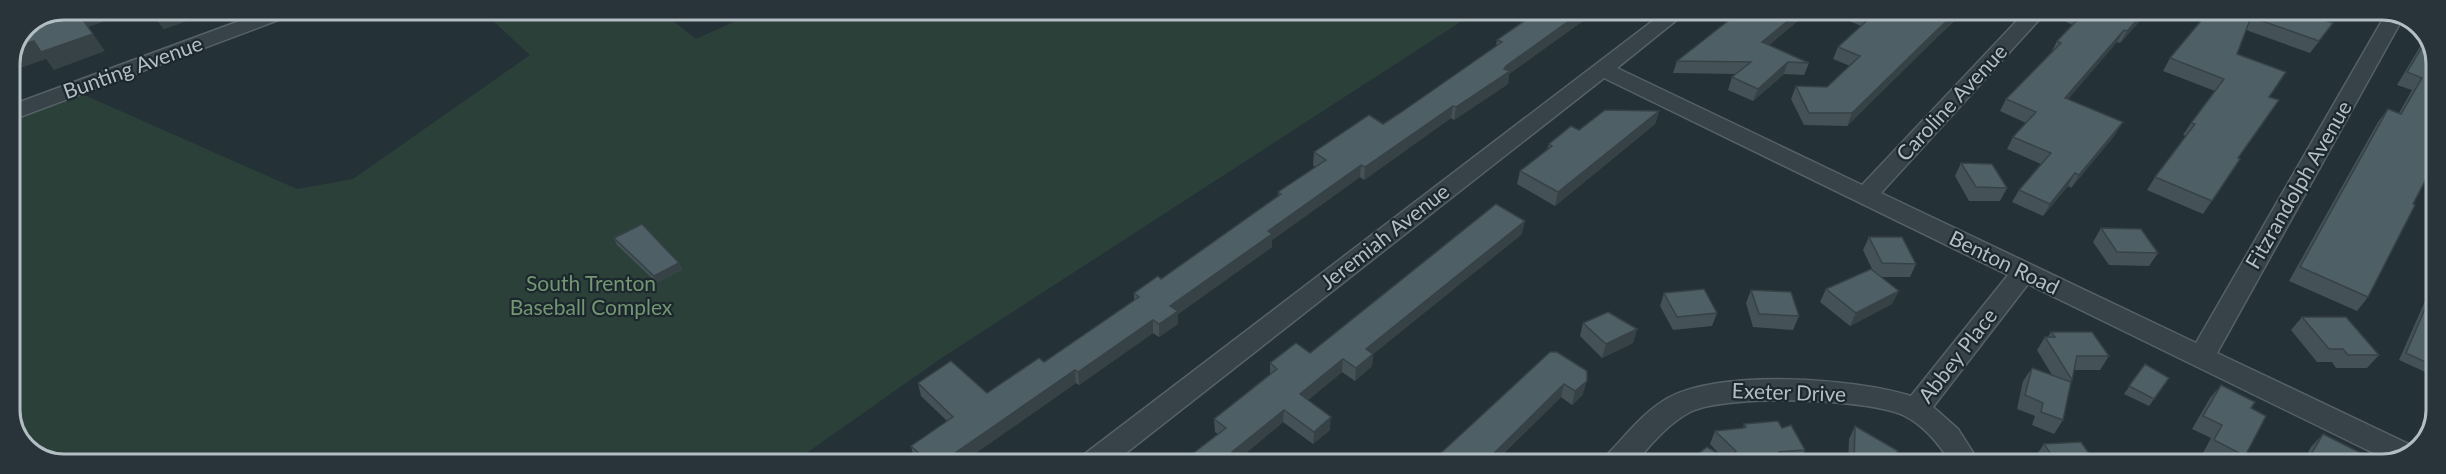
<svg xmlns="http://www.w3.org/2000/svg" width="2446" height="474" viewBox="0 0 2446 474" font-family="Lato,sans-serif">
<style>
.green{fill:#2c403a}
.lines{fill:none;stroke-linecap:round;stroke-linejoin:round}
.street-casing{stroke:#556166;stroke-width:3}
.street{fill:#374348;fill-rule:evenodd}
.wall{fill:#445258}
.shaded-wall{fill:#374247}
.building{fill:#4f5f66;stroke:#374247;stroke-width:1.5}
.labels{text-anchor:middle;stroke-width:4.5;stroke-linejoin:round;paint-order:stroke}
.street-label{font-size:21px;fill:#b2bec4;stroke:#1c282d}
.park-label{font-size:21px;fill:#749773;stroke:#1c282d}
.rim{fill:none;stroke:#b2bec4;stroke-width:3}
</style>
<rect width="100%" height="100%" fill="#243137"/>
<path class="green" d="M480,9H658L696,39L762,9L1479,10L940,359L791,464H53L25,449L9,418V106L64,86L297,189L353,179L530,55Z"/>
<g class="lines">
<g class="street-casing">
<g id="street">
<path d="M272,9H300L297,13L9,121V106Z"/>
<path d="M1667,10H1689L1617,68L1862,185L2027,10H2048L1881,193L2196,343L2387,12L2393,10L2404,16L2217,353L2417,448L2418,452L2392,462L2028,284L1933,407L1958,429L1981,465H1952C1940,445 1926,427 1905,416C1869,398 1726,394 1690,412C1667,424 1650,446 1633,465H1601L1605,457C1625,437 1643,412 1668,398C1721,369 1854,378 1911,396L2008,275L1604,78L1112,464H1078L1082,456Z"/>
</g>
</g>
<use href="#street" class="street"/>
</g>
<g class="wall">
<path d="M149,9H220L164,29Z"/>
<path d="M1540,10H1598L1509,74L1508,84L1454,120L1451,118L1364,180L1360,177L1272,240V247L1178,314V324L1159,337L1153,333L1079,385L1076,383L960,464H920L914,459L911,446L947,421L921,396L918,383L987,393L1044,362L1134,300V293L1161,279L1278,196V192L1315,167L1313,165L1314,152L1383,124L1400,113L1496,46L1497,40Z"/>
<path d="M1742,10H1811L1769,45L1809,63L1804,75L1784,74L1753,101L1728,90L1732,77L1737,74L1673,73L1677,61Z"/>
<path d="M1824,10H1966L1933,41L1847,126L1804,125L1791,99L1796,86L1827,87L1850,66L1833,59L1838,47L1861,26Z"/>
<path d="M2072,10L2139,22L2120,43L2117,42L2068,99L2115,135L2071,188L2068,186L2043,216L2012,202L2019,190L2041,164L2007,149L2013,137L2026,123L2000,111L2006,99L2051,53L2057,41L2073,25L2066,22Z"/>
<path d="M2210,10L2324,20V35L2310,53L2246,30L2237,54L2269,97L2238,158L2240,159L2203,214L2147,190L2155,177L2186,136L2183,135L2191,123L2215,91L2163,71L2170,58Z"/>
<path d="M2427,35L2437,56L2413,204L2368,297L2357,311L2289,281L2378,122L2388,109L2399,113L2412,90L2397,85Z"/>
<path d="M1659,111L1655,124L1555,206L1517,184L1520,171L1547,150L1549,144Z"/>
<path d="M1961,163L2007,188L2000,201H1969L1955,176Z"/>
<path d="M2101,228L2158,253L2149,266L2109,265L2093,242Z"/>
<path d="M1522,234L1373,354L1372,366L1355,381L1342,372L1308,400L1330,430L1313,444L1283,422L1234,463L1183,461L1218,434L1215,432L1214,419L1270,375V363L1310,353Z"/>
<path d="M1869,237L1916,264L1910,277H1881L1892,304L1850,326L1820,302L1826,289L1873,271L1863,250Z"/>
<path d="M614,238L679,263L682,270L657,283L617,245Z"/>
<path d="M2436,279V377L2399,360L2433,283Z"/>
<path d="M1751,290L1799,316L1793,330L1753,327L1746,303Z"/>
<path d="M1664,293L1717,313L1712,326L1673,330L1660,306Z"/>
<path d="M2302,317L2379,355L2367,368H2336L2332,362H2317L2291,330Z"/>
<path d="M1583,323L1637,329L1633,343L1602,358L1580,336Z"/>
<path d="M2051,332L2109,356L2100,370H2074L2072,380L2070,382L2063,420L2054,434L2032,425L2035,416L2017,409L2023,381L2032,368L2052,375L2037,350L2045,337H2048Z"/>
<path d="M1557,352L1583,394L1572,405L1561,397L1492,465H1428Z"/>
<path d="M2145,364L2169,378L2149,406L2124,394Z"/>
<path d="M2221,385L2251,408L2245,456L2237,465H2226L2203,453L2211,438L2192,429L2210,398Z"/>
<path d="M1744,424L1782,428L1805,450L1799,463L1781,465H1689L1720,455L1710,444L1715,431L1743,428Z"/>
<path d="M1855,426L1898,451L1889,465H1848L1849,439Z"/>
<path d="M2323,434L2357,460L2367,465H2301L2311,447Z"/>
<path d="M2044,444L2097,465H2040L2035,457Z"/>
</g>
<g class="shaded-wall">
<path d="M78,9H139L88,27L105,51L54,70L46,59L9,72V63L15,48L34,41Z"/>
<path d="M161,9H220L164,29L153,12Z"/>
<path d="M1584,10H1598L1509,74L1508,84L1454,120L1456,107L1506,66Z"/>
<path d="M1801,10H1811L1758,54L1762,42Z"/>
<path d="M1959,10H1966L1933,41L1847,126L1852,113L1938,29Z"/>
<path d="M2146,10L2139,22L2120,43L2127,31Z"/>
<path d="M2124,30L2117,42L2058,111L2065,98Z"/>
<path d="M1788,62L1784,74L1753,101L1758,89Z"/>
<path d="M1453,106L1451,118L1364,180L1365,167Z"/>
<path d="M1659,111L1655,124L1555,206L1558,192Z"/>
<path d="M2123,122L2115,135L2071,188L2079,175Z"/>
<path d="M1361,165L1360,177L1272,240V247L1178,314V324L1159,337V324L1170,306L1268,231Z"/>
<path d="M2075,173L2068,186L2043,216L2050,204Z"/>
<path d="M1525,221L1522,234L1373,354L1372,366L1355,381L1356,368L1366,349Z"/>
<path d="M679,263L682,270L657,283L654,276Z"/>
<path d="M1899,291L1892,304L1850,326L1856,313Z"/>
<path d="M1153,320V333L1079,385L1078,372Z"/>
<path d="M1637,329L1633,343L1602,358L1606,344Z"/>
<path d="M1343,359L1342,372L1299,407L1300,394Z"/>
<path d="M1075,370L1076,383L960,464H939Z"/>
<path d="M1587,381L1583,394L1572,405L1575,391Z"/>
<path d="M1564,384L1561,397L1492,465H1482Z"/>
<path d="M1284,410L1283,422L1234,463V465H1221L1232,452Z"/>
<path d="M1331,417L1330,430L1313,444L1314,432Z"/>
<path d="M1898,451L1891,463L1889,465H1886Z"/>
</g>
<g class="building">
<path d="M63,9H78L76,10L93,34L41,52L34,41L15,48L25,25Z"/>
<path d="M151,9H161L153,12Z"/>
<path d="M1540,10H1584L1506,66L1504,69L1510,71L1456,107L1453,106L1365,167L1361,165L1268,231L1272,234L1170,306L1178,311L1159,324L1153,320L1078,372L1075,370L939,464H931L911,446L953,417L918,383L951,361L987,393L1039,358L1044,362L1139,297L1134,293L1158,276L1161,279L1281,194L1278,192L1326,160L1314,152L1369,115L1383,124L1400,113L1502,42L1497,40Z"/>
<path d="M1742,10H1801L1762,42L1809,63L1788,62L1758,89L1732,77L1751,62L1677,61Z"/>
<path d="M1856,10H1959L1938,29L1852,113H1809L1796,86L1827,87L1860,56L1838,47L1872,16Z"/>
<path d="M2072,10H2146L2127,31L2124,30L2065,98L2123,122L2079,175L2075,173L2050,204L2019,190L2051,153L2013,137L2036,112L2006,99L2061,43L2057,41L2083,14Z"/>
<path d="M2210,10H2331L2324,20L2333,23L2319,41L2251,17L2237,54L2286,72L2269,97L2279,100L2238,158L2240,159L2212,201L2155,177L2195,124L2191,123L2224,79L2170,58Z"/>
<path d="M2428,37L2437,56L2436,160L2413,204L2415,205L2368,297L2300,267L2388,109L2401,114L2422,78L2407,72Z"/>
<path d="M1605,110L1659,111L1558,192L1520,171L1552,146L1549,144L1571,126L1579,130Z"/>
<path d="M1961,163L1992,164L2007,188L1976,187Z"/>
<path d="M1496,204L1525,221L1366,349L1373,354L1356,368L1343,359L1300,394L1331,417L1314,432L1284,410L1232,452L1235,454L1221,465L1165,464V460L1183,461L1226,428L1214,419L1277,369L1270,363L1296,343L1310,353Z"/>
<path d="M642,224L679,263L654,276L614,238Z"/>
<path d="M2101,228L2141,229L2158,253L2117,252Z"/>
<path d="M1869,237H1902L1916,264L1882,263Z"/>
<path d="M1871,269L1899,291L1856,313L1826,289Z"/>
<path d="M2436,283V367L2406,353Z"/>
<path d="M1704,289L1717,313L1677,317L1664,293Z"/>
<path d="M1751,290L1791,292L1799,316L1759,314Z"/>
<path d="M1608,312L1637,329L1606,344L1583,323Z"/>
<path d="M2302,317H2346L2379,355H2348L2343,349H2329Z"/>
<path d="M2051,332H2092L2109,356H2077L2072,380L2045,337H2055Z"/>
<path d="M1550,352H1557L1587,371V381L1575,391L1564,384L1482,465H1428Z"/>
<path d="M2145,364L2169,378L2154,399L2129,386Z"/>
<path d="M2032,368L2071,382L2063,420L2041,412L2043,403L2025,395Z"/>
<path d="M2221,385L2255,402L2251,408L2266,416L2245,456L2214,440L2222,425L2203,416Z"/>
<path d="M1778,421L1782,428L1791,425L1805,450L1779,452L1783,460L1736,465H1689L1697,455L1707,447L1729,460L1736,451L1715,431L1743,428L1746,427L1744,424Z"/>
<path d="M1855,426L1898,451L1886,465H1854Z"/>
<path d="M2323,434L2361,453L2357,460L2367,465H2315L2307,461Z"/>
<path d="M2081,442L2097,465H2058L2044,444Z"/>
</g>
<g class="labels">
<g class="street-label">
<text transform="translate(133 68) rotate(-20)" y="7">Bunting Avenue</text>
<text transform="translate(1952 103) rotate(-47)" y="7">Caroline Avenue</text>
<text transform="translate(2299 185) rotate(-60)" y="7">Fitzrandolph Avenue</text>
<text transform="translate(1385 237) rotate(-38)" y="7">Jeremiah Avenue</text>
<text transform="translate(2004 263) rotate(26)" y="7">Benton Road</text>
<text transform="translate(1958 356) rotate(-52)" y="7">Abbey Place</text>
<text transform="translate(1789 393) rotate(2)" y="7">Exeter Drive</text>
</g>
<g class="park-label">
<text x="591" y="291">South Trenton<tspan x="591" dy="24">Baseball Complex</tspan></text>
</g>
</g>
<path d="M0 0H2446V474H0ZM64 20H2382A44 44 0 0 1 2426 64V410A44 44 0 0 1 2382 454H64A44 44 0 0 1 20 410V64A44 44 0 0 1 64 20Z" fill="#283439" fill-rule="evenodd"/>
<path class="rim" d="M64 20H2382A44 44 0 0 1 2426 64V410A44 44 0 0 1 2382 454H64A44 44 0 0 1 20 410V64A44 44 0 0 1 64 20Z"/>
</svg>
